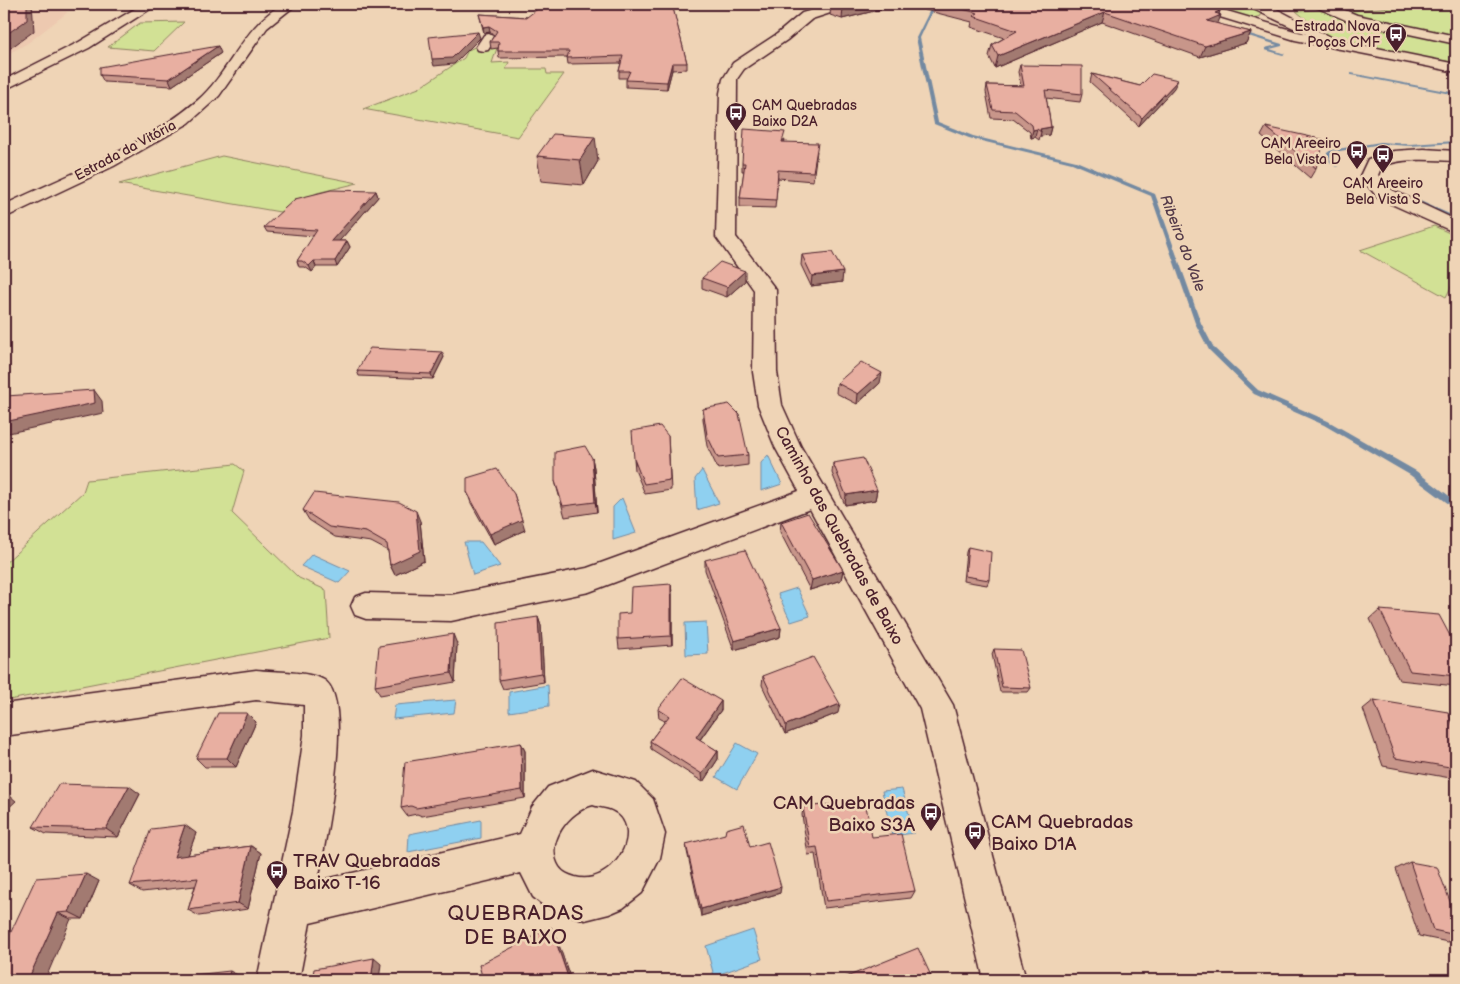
<svg xmlns="http://www.w3.org/2000/svg" width="1460" height="984" viewBox="0 0 1460 984" font-family="'Balsamiq Sans',sans-serif">
<style>
.built{fill:#edc9b0}
.green{fill:#d2e195;stroke:#8e8060}
.water{fill:#8fd0f0;stroke:#7389a1}
.lines{fill:none;stroke-linecap:round;stroke-linejoin:round}
.stream{fill:#7389a1;fill-rule:evenodd}
.street-casing{stroke:#4a1f2b;stroke-width:3}
.secondary-casing{stroke:#4a1f2b;stroke-width:3}
.highway-casing{stroke:#4a1f2b;stroke-width:3}
.street{fill:#efd4b6;fill-rule:evenodd}
.secondary{fill:#efd4b6;fill-rule:evenodd}
.highway{fill:#efd4b6;fill-rule:evenodd}
.wall{fill:#c8968a;stroke:#4a1f2b}
.shaded-wall{fill:#a27a71;stroke:#4a1f2b}
.building{fill:#e8afa1;stroke:#4a1f2b}
.labels{text-anchor:middle;stroke-width:5;stroke-linejoin:round;paint-order:stroke}
.far-poi-label{font-size:14px;fill:#4a1f2b;stroke:#efd4b6;text-anchor:end}
.far-street-label{font-size:14px;fill:#4a1f2b;stroke:#efd4b6}
.far-water-label{font-size:15px;font-style:italic;fill:#543a49;stroke:#efd4b6}
.street-label{font-size:16px;fill:#4a1f2b;stroke:#efd4b6}
.near-poi-label{font-size:19px;fill:#4a1f2b;stroke:#efd4b6;text-anchor:start}
.near-neighbourhood-label{font-size:21px;letter-spacing:1px;fill:#4a1f2b;stroke:#efd4b6}
</style>
<rect width="100%" height="100%" fill="#efd4b6"/>
<filter id="ink" filterUnits="userSpaceOnUse"><feTurbulence type="fractalNoise" baseFrequency=".02" numOctaves="2"/><feDisplacementMap in="SourceGraphic" scale="10" xChannelSelector="R" yChannelSelector="G"/><feConvolveMatrix kernelMatrix="1 2 1 2 8 2 1 2 1" color-interpolation-filters="sRGB"/></filter>
<g filter="url(#ink)">
<path class="built" d="M4,4L29,5L68,12L28,43L4,56Z"/>
<g class="green">
<path d="M1203,4H1247L1259,7L1261,16L1250,19Z"/>
<path d="M1403,4H1456V38L1339,11L1408,6Z"/>
<path d="M1319,10L1373,27L1456,43V59L1451,62L1335,41L1301,23L1309,22L1296,11Z"/>
<path d="M184,22L154,51L108,47L140,23Z"/>
<path d="M486,42H499L492,63L509,62L506,69H546L547,74H564L518,137L363,109L419,88L464,58L468,50Z"/>
<path d="M222,156L358,183L317,193L280,212L119,184Z"/>
<path d="M1434,226L1456,236V277L1446,297L1360,250Z"/>
<path d="M235,464L244,471L232,513L299,578L326,590L329,638L4,701V564L83,492L87,480Z"/>
</g>
<g class="water">
<path d="M768,455L782,484L761,491V463Z"/>
<path d="M702,470L719,503L697,510L695,479Z"/>
<path d="M622,498L636,533L613,540V507Z"/>
<path d="M464,542H481L500,566L473,575Z"/>
<path d="M312,554L350,571L339,583L301,566Z"/>
<path d="M797,588L810,616L791,622L778,594Z"/>
<path d="M706,622L708,654L686,655L685,623Z"/>
<path d="M548,685L549,706L509,712V692Z"/>
<path d="M456,700L454,713L393,719L395,705Z"/>
<path d="M737,743L757,754L737,789L716,777Z"/>
<path d="M902,789L914,833L892,836L882,791Z"/>
<path d="M481,820V838L408,852L409,834Z"/>
<path d="M753,930L762,959L714,976L706,946Z"/>
</g>
<g class="lines">
<g class="stream">
<path d="M947,4H952L933,10L920,38L938,122L973,136L1076,161L1155,194L1201,323L1214,348L1258,390L1328,421L1416,471L1456,501V508L1453,507L1410,475L1324,425L1254,394L1209,350L1195,323L1151,196L1072,163L969,138L934,124L916,38L931,8Z"/>
<path d="M1240,31L1282,44V46L1270,49L1285,54L1283,55L1265,50V48L1277,45L1239,33Z"/>
<path d="M1351,73L1456,93V95L1352,75H1351Z"/>
<path d="M1456,141V143L1410,146L1381,144L1334,152L1331,154L1330,159L1338,166L1336,167L1326,159L1327,153L1331,150L1381,142L1410,144Z"/>
<path d="M1418,200L1456,217V221L1416,203V201Z"/>
</g>
<g class="street-casing">
<g id="street">
<path d="M143,4H158L89,48L4,90V80L79,42Z"/>
<path d="M833,4H851L849,7L812,19L787,40L744,69L737,79L736,237L776,290L777,372L782,405L801,447L953,705L1026,980H984L920,709L810,509L589,592L451,621L366,619L355,615L351,606L355,597L366,593L451,595L587,568L799,491L775,447L758,405L753,372L754,290L716,237L720,93L723,79L733,63L777,34L802,13Z"/>
<path d="M1314,4H1330L1357,15L1456,36V44L1348,21L1316,7Z"/>
<path d="M489,34L496,38L488,50L483,51L478,50L476,47L484,35Z"/>
<path d="M256,670C274,672 309,671 324,680C356,699 324,847 318,881L520,834L532,807L548,787L593,769L636,782L653,799L665,834L660,858L642,893L623,908L609,914L585,920L544,906L533,897L521,873L310,923L299,980H257L293,811L304,735V705L256,700L4,736V704ZM593,805C599,807 606,807 612,810C648,827 613,888 575,877C569,875 563,873 559,867C544,843 569,811 593,805Z"/>
</g>
</g>
<g class="secondary-casing">
<g id="secondary">
<path d="M283,4H297L267,28L219,96L189,123L114,166L4,218V205C69,174 142,148 198,100C231,71 243,26 283,4Z"/>
<path d="M1185,4H1203L1298,32L1456,64V72L1295,40L1187,7Z"/>
<path d="M1424,149L1456,151V161C1431,160 1406,157 1382,166L1378,175L1392,190L1456,220V233L1378,198L1360,176L1368,159L1394,151Z"/>
</g>
</g>
<g class="highway-casing">
<path id="highway" d="M1247,4L1269,5L1345,45L1338,49L1249,7Z"/>
</g>
<use href="#street" class="street"/>
<use href="#secondary" class="secondary"/>
<use href="#highway" class="highway"/>
</g>
<g class="wall">
<path d="M152,4H199L195,7L154,9Z"/>
<path d="M794,4H827L808,9L794,5Z"/>
<path d="M834,4H1192L1220,11L1219,14L1218,24L1251,32L1246,43L1200,57L1102,22L995,68L989,56L992,45L1004,38L971,27L972,22L902,4L842,19L830,15L831,5Z"/>
<path d="M673,9L687,63V69L672,70L667,89L626,87V80L627,78H619V71L621,63L568,64L567,57L499,58L498,51V48L491,49L490,42L494,35L490,32L484,33L479,14L527,17Z"/>
<path d="M221,53L172,86L104,82L100,75Z"/>
<path d="M1020,65L1082,94L1080,102L1046,98L1051,127L1049,135L1040,136L1039,140L1035,137L1031,138L1030,132L1013,119L991,118L986,92L987,85L1021,86L1018,72Z"/>
<path d="M1092,74L1140,86L1174,88L1139,126L1090,82Z"/>
<path d="M1266,127L1316,168L1310,178L1261,136Z"/>
<path d="M785,140L784,142L817,151L813,181L778,178L775,208L740,207V198L744,171H742V163Z"/>
<path d="M537,156L598,161L584,185L541,181Z"/>
<path d="M376,191L378,197L339,241H347L350,247L337,267H316L312,272L305,267H299L297,261L314,236L267,232L264,227Z"/>
<path d="M802,255L842,282L811,286L801,265Z"/>
<path d="M702,278L745,281L727,297L702,288Z"/>
<path d="M444,357L433,379L359,376L357,371Z"/>
<path d="M837,383H880L857,404L836,393Z"/>
<path d="M703,409L748,455V465L718,469L707,446L703,419Z"/>
<path d="M668,436L671,490L645,494L635,470L634,459Z"/>
<path d="M592,458L594,468L597,512L565,517L555,481Z"/>
<path d="M833,463L877,490L875,500L845,505L832,473Z"/>
<path d="M467,492L525,530L494,544L471,503Z"/>
<path d="M303,510L420,521L424,561L395,575L390,565L388,551L371,542L335,537L309,520Z"/>
<path d="M781,522L843,570L841,580L810,590L780,532Z"/>
<path d="M968,547L989,580L987,585L963,581L966,552Z"/>
<path d="M705,560L781,628L780,637L734,650L705,570Z"/>
<path d="M671,584L672,594V645L619,649L618,639L630,613Z"/>
<path d="M1380,610L1456,647V686L1399,680L1370,619Z"/>
<path d="M538,617L541,626L544,682L503,689L499,680Z"/>
<path d="M457,644L455,682L380,695L375,686Z"/>
<path d="M994,649L1031,688L1028,692H1000L992,654Z"/>
<path d="M763,676L838,713L785,734L762,685Z"/>
<path d="M1374,700L1456,732V779L1383,766L1363,709Z"/>
<path d="M721,701V710L700,740L718,751V759L703,782L651,749L650,741L665,721L659,718L658,709Z"/>
<path d="M247,713L256,722L236,767H205L196,758Z"/>
<path d="M521,743L525,751V798L422,816L417,814L407,816L401,808Z"/>
<path d="M140,794L118,837L46,834L33,827Z"/>
<path d="M803,807L872,837L915,891L911,898L824,908L815,854L808,855L802,815Z"/>
<path d="M196,833L188,855L251,846L261,853L248,909L199,916L188,910L195,886L142,892L130,885Z"/>
<path d="M686,844L750,847L780,893L701,916L687,851Z"/>
<path d="M1410,862L1456,935V939L1448,942L1419,936L1396,869Z"/>
<path d="M99,881L83,919H71L4,947Z"/>
</g>
<g class="shaded-wall">
<path d="M27,4H32L34,31L5,52H4V36Z"/>
<path d="M127,4H140L130,9Z"/>
<path d="M672,4H681L672,9Z"/>
<path d="M809,4H827L808,9Z"/>
<path d="M862,4H902L842,19L843,8Z"/>
<path d="M1220,11L1218,17L1221,15L1217,26L1207,21L1215,13Z"/>
<path d="M1105,12L1102,22L995,68L998,56Z"/>
<path d="M489,26L490,32L484,33L483,27Z"/>
<path d="M478,32L480,38L454,64L434,66L432,59Z"/>
<path d="M1251,32L1246,43L1200,57L1205,46Z"/>
<path d="M218,46L221,53L172,86L169,79Z"/>
<path d="M672,63V70L667,89V82Z"/>
<path d="M1178,80L1174,88L1139,126L1142,118Z"/>
<path d="M1051,127L1049,135L1040,136L1041,132L1040,129Z"/>
<path d="M1037,129L1035,137L1031,138L1033,130Z"/>
<path d="M4,132L9,139L4,141Z"/>
<path d="M595,137L598,161L584,185L580,160Z"/>
<path d="M376,191L378,197L334,247L331,241Z"/>
<path d="M347,241L350,247L337,267L335,261Z"/>
<path d="M314,261L316,267L312,272L309,266Z"/>
<path d="M745,271V281L727,297V287Z"/>
<path d="M843,272L842,282L811,286L812,276Z"/>
<path d="M442,352L444,357L433,379L431,374Z"/>
<path d="M882,373L880,383L857,404L858,394Z"/>
<path d="M94,390L102,401L103,413L4,434V422Z"/>
<path d="M592,458L594,468L597,512L595,502Z"/>
<path d="M877,490L875,500L845,505L846,495Z"/>
<path d="M514,494L525,530L494,544L490,534Z"/>
<path d="M416,511L420,521L424,561L395,575L390,565Z"/>
<path d="M843,570L841,580L810,590L812,580Z"/>
<path d="M671,584L672,594V645L671,636Z"/>
<path d="M538,617L541,626L544,682L541,673Z"/>
<path d="M781,628L780,637L734,650V641Z"/>
<path d="M453,634L457,644L455,682L451,673Z"/>
<path d="M721,701V710L696,745V737Z"/>
<path d="M840,704L838,713L785,734L786,725Z"/>
<path d="M247,713L256,722L236,767L227,758Z"/>
<path d="M521,743L525,751V798L522,790Z"/>
<path d="M718,751V759L703,782L702,774Z"/>
<path d="M129,786L140,794L118,837L106,829Z"/>
<path d="M4,791L16,801L4,812Z"/>
<path d="M185,825L196,833L185,864L174,857Z"/>
<path d="M251,846L261,853L248,909L238,903Z"/>
<path d="M86,874L99,881L83,919L69,912Z"/>
<path d="M781,887L780,893L701,916V909Z"/>
<path d="M58,913L71,919L45,980H28Z"/>
<path d="M551,927L555,933L571,980H569Z"/>
<path d="M374,958L381,964L379,980H371Z"/>
<path d="M230,971L243,978V980H227Z"/>
</g>
<g class="building">
<path d="M4,4H27V20L4,36Z"/>
<path d="M544,4H672L687,63H672L667,82L626,80L630,71H619L623,56L567,58L569,51H498L499,42H490L497,31L489,26L483,27L479,14L527,17Z"/>
<path d="M834,4H862L843,8L831,5Z"/>
<path d="M942,4H1192L1220,11L1215,13L1221,15L1207,21L1251,32L1205,46L1105,12L998,56L992,45L1017,31L973,16L978,13Z"/>
<path d="M478,32L452,58L432,59L429,37Z"/>
<path d="M218,46L169,79L100,75V67Z"/>
<path d="M1020,65L1082,66V94L1045,90L1051,127L1040,129L1041,132L1037,129L1033,130L1032,125L1015,111L993,110L987,85L1024,86Z"/>
<path d="M1092,74L1140,86L1152,74L1178,80L1142,118Z"/>
<path d="M1266,127L1325,140L1316,168Z"/>
<path d="M744,129L785,132L782,142L818,143L813,172L778,170L776,200L740,198L745,163H742Z"/>
<path d="M553,134L595,137L580,160L537,156Z"/>
<path d="M331,190L376,191L331,241H347L335,261H314L309,266L302,261H297L317,230L264,227L295,199Z"/>
<path d="M832,252L843,272L812,276L802,255Z"/>
<path d="M720,262L745,271L727,287L702,278Z"/>
<path d="M370,348L442,352L431,374L357,371Z"/>
<path d="M861,362L882,373L858,394L837,383Z"/>
<path d="M94,390L95,403L4,422V398L6,396Z"/>
<path d="M729,404L739,414L748,455L718,458L707,435L703,409Z"/>
<path d="M660,426L668,436L670,480L644,484L634,459L632,431Z"/>
<path d="M585,446L592,458L595,502L563,506L555,481V452Z"/>
<path d="M863,458L877,490L846,495L833,463Z"/>
<path d="M497,469L514,494L522,520L490,534L467,492V478Z"/>
<path d="M314,493L399,502L416,511L420,551L390,565L387,544L366,532L329,527L303,510Z"/>
<path d="M808,513L843,570L812,580L781,522Z"/>
<path d="M968,547L991,552L989,580L965,576Z"/>
<path d="M745,550L781,628L734,641L705,560Z"/>
<path d="M671,584V636L618,639V614L630,613L631,587Z"/>
<path d="M1380,610L1439,615L1456,647V676L1410,671Z"/>
<path d="M538,617L541,673L499,680L498,623Z"/>
<path d="M453,634L451,673L375,686L379,646Z"/>
<path d="M994,649L1021,650L1031,688L1002,687Z"/>
<path d="M813,657L840,704L786,725L763,676Z"/>
<path d="M682,678L721,701L696,737L718,751L702,774L650,741L669,716L658,709Z"/>
<path d="M1374,700L1448,712L1456,732V768L1395,758Z"/>
<path d="M218,713H247L227,758H196Z"/>
<path d="M521,743L522,790L416,808L411,806L401,808L405,762Z"/>
<path d="M59,784L129,786L106,829L33,827Z"/>
<path d="M865,801L872,837L901,834L915,891L826,901L817,847L810,848L803,807Z"/>
<path d="M744,824L750,847L768,842L781,887L701,909L686,844L725,834L726,829Z"/>
<path d="M185,825L174,857L251,846L238,903L188,910L198,878L130,885L151,829Z"/>
<path d="M1410,862L1437,867L1456,917V935L1433,930Z"/>
<path d="M86,874L69,912L58,913L28,980H4V947L36,878Z"/>
<path d="M551,927L569,980H483L479,965Z"/>
<path d="M918,948L933,980H839Z"/>
<path d="M374,958L371,980H312L314,969Z"/>
<path d="M230,971L227,980H148Z"/>
<path d="M130,978L129,980H111Z"/>
</g>
</g>
<defs>
<g id="bus-pin" transform="scale(1.125)"><path d="M0 17L-7.5 6A9.5 9.5 0 1 1 7.5 6Z" fill="#4a1f2b" stroke="#efd4b6"/><path d="M-5-6H5V4H4V6H2V4H-2V6H-4V4H-5ZM-3.5-4V0h7V-4ZM-3.5 1.2v1.5H-2V1.2ZM2 1.2v1.5H3.5V1.2Z" fill="#fff"/></g>
</defs>
<g fill-rule="evenodd">
<use href="#bus-pin" x="1396" y="34"/>
<use href="#bus-pin" x="736" y="113"/>
<use href="#bus-pin" x="1357" y="151"/>
<use href="#bus-pin" x="1383" y="155"/>
<use href="#bus-pin" x="931" y="813"/>
<use href="#bus-pin" x="975" y="832"/>
<use href="#bus-pin" x="277" y="871"/>
</g>
<g class="labels">
<g class="far-poi-label">
<text x="1380" y="31">Estrada Nova<tspan x="1380" dy="16">Poços CMF</tspan></text>
<text x="752" y="110" text-anchor="start">CAM Quebradas<tspan x="752" dy="16">Baixo D2A</tspan></text>
<text x="1341" y="148">CAM Areeiro<tspan x="1341" dy="16">Bela Vista D</tspan></text>
<text x="1383" y="188" text-anchor="middle">CAM Areeiro<tspan x="1383" dy="16">Bela Vista S</tspan></text>
</g>
<g class="far-street-label">
<text transform="translate(125 150) rotate(-28)" y="5">Estrada da Vitória</text>
</g>
<g class="far-water-label">
<text transform="translate(1183 243) rotate(69)" y="5">Ribeiro do Vale</text>
</g>
<g class="street-label">
<text transform="translate(840 535) rotate(61)" y="6">Caminho das Quebradas de Baixo</text>
</g>
<g class="near-poi-label">
<text x="915" y="809" text-anchor="end">CAM Quebradas<tspan x="915" dy="22">Baixo S3A</tspan></text>
<text x="991" y="828">CAM Quebradas<tspan x="991" dy="22">Baixo D1A</tspan></text>
<text x="293" y="867">TRAV Quebradas<tspan x="293" dy="22">Baixo T-16</tspan></text>
</g>
<g class="near-neighbourhood-label">
<text x="516" y="920">QUEBRADAS<tspan x="516" dy="24">DE BAIXO</tspan></text>
</g>
</g>
<rect width="1460" height="984" fill="none" stroke="#efd4b6" stroke-width="20"/>
<rect x="10" y="10" width="1440" height="964" fill="none" stroke="#4a1f2b" stroke-width="2" filter="url(#ink)"/>
</svg>
